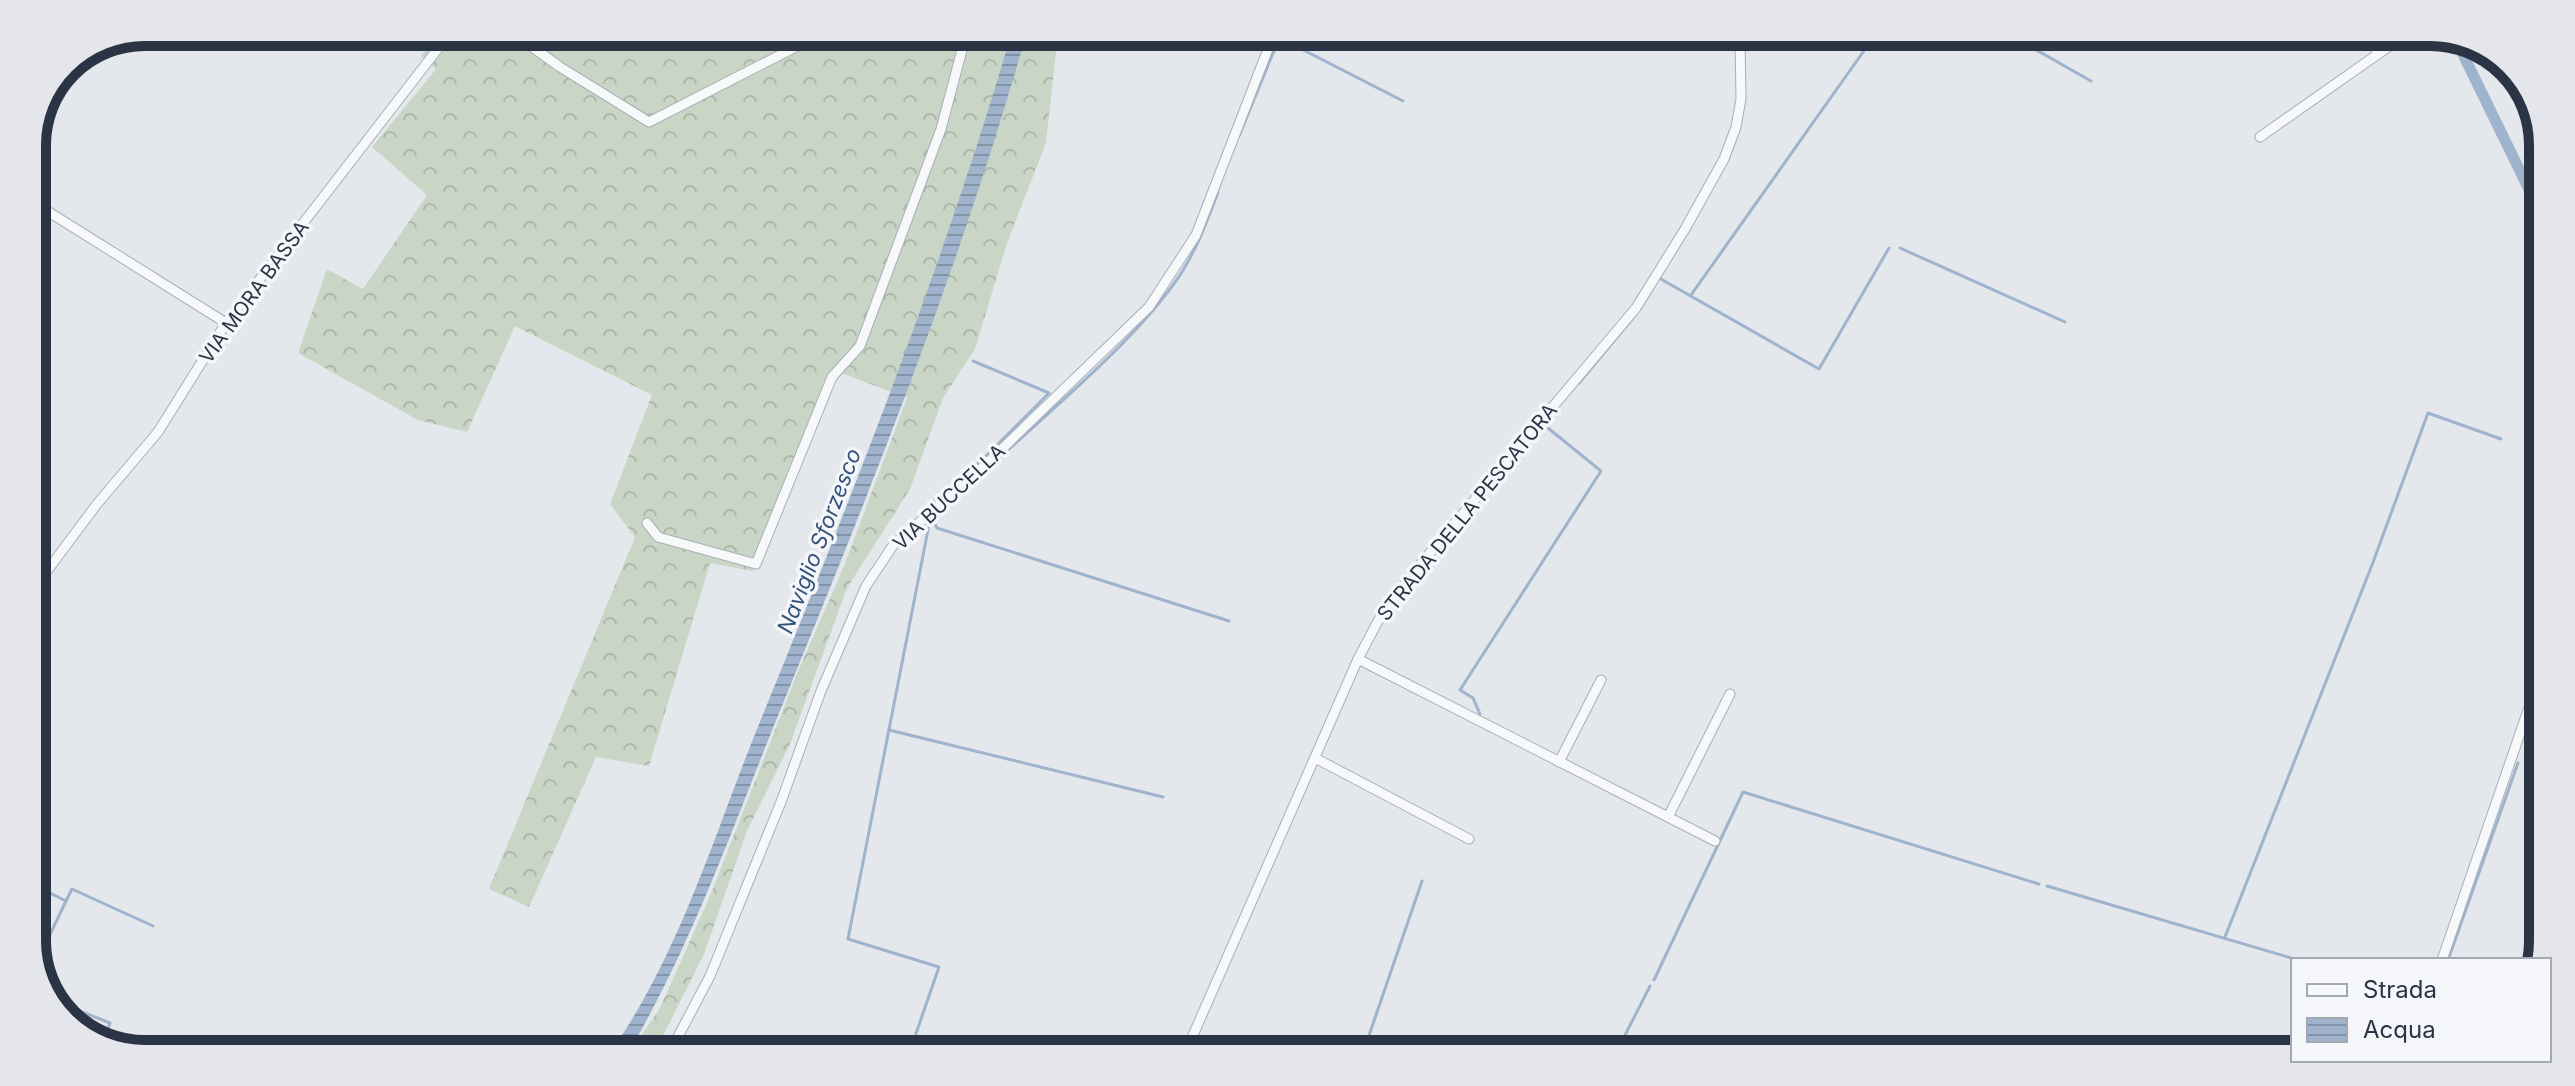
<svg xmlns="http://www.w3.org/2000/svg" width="2575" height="1086" viewBox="0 0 2575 1086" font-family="Inter,sans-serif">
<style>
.forest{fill:url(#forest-crowns)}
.water{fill:url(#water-rules)}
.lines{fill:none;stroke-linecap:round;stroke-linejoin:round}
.stream{stroke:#9fb4cc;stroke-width:3}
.canal{stroke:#9fb4cc;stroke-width:11}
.minor-casing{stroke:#a9aeb7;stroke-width:11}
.minor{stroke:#f7f8fa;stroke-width:9}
.labels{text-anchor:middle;stroke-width:7;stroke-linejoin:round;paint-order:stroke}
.street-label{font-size:20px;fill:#2b3445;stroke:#f4f6f9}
.water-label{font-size:22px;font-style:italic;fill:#34527a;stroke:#f4f6f9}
.rim{fill:none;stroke:#2b3445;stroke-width:10}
</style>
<defs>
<pattern id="forest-crowns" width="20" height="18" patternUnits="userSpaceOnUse" patternTransform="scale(2)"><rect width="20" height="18" fill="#c9d6c5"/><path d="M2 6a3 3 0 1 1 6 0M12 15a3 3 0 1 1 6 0" fill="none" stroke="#adb8ab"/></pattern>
<pattern id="water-rules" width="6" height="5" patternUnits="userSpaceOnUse" patternTransform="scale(2)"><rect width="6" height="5" fill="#9fb4cc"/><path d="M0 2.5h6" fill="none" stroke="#8293a7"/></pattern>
</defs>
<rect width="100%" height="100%" fill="#e4e7ec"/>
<path class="forest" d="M439,33L1058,35L1046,143L1007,243L975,349L943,398L910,489L847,588L790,744L747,831L704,954L657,1048L634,1047L660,1008L710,896L799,669L844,566L907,398L836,371L753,571L710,563L649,766L596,757L529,907L489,889L635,537L610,504L652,395L515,326L467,432L418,420L298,353L327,269L363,289L427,195L372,147L436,69L421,56Z"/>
<path class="water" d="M1011,35H1026C962,261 875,479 786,696C739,810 699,927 639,1034L629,1047H614C679,953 713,839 755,734C849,504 941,273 1011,35Z"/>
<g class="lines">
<g class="stream">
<path d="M1280,38L1403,101"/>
<path d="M2017,39L2091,81"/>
<path d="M1239,136L1280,36"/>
<path d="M1900,248L2065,322"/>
<path d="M1659,278L1819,369L1889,248"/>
<path d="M1691,295L1873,38"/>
<path d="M1579,383L1633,318"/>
<path d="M991,466C1050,410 1125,350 1173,285C1194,257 1206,224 1218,192"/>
<path d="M928,512L926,507L979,463L1049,393L973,361"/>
<path d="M932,519L937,528L1229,621"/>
<path d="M1480,714L1473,698L1460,690L1601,471L1543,424"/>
<path d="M889,730L1163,797"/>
<path d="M32,777L38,779"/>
<path d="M32,884L66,901L37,962"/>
<path d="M2047,886L2298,960"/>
<path d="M66,901L72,889L153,926"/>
<path d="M2225,937L2372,565L2428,413L2501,439"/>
<path d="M2448,960L2518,763"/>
<path d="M1654,980L1743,792L2039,884"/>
<path d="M52,1000L110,1023L102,1045"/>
<path d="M108,1032L144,1046"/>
<path d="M911,1048L939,967L848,939L929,525L932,519L980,476"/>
<path d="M1364,1050L1422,881"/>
<path d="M1617,1051L1650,986"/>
</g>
<path class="canal" d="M2456,40L2542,216"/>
<g class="minor-casing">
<g id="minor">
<path d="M513,33L560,67L649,122L821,34"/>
<path d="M2372,40L2378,54"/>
<path d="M2260,137L2398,40"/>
<path d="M44,209L226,323"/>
<path d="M647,523L658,537L756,564L832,377L860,346L941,129L966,35"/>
<path d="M32,591L97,504L158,432L226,323L450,33"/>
<path d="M1358,659L1715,841"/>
<path d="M1315,758L1469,839"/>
<path d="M1559,762L1601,680"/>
<path d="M1668,817L1730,694"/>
<path d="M2442,960L2537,684"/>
<path d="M672,1048L710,976L781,802L821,691L866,586L894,544L978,472L1149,307L1196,235L1273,36"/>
<path d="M1187,1049L1358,659L1378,621L1413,573L1636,308L1685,229L1724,159L1736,127L1741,99L1740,38"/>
</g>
</g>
<use href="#minor" class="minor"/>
</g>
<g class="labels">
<g class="street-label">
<text transform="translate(254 292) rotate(-54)" y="7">VIA MORA BASSA</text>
<text transform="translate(949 497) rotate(-43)" y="7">VIA BUCCELLA</text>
<text transform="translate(1467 512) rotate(-51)" y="7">STRADA DELLA PESCATORA</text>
</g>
<g class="water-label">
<text transform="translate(819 541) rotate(-69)" y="8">Naviglio Sforzesco</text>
</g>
</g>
<path d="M0 0H2575V1086H0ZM145 46H2430A99 99 0 0 1 2529 145V941A99 99 0 0 1 2430 1040H145A99 99 0 0 1 46 941V145A99 99 0 0 1 145 46Z" fill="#e4e6eb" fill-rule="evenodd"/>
<path class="rim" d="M145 46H2430A99 99 0 0 1 2529 145V941A99 99 0 0 1 2430 1040H145A99 99 0 0 1 46 941V145A99 99 0 0 1 145 46Z"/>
<rect x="2291" y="958" width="260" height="104" fill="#f4f6f9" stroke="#a4a8b1" stroke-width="2"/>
<rect x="2307" y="984" width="40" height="12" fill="#f7f8fa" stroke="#a4a8b1" stroke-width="2"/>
<text x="2363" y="998" font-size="24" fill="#2b3445">Strada</text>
<rect x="2307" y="1018" width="40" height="24" fill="url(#water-rules)" stroke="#a4a8b1" stroke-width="2"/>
<text x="2363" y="1038" font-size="24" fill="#2b3445">Acqua</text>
</svg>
